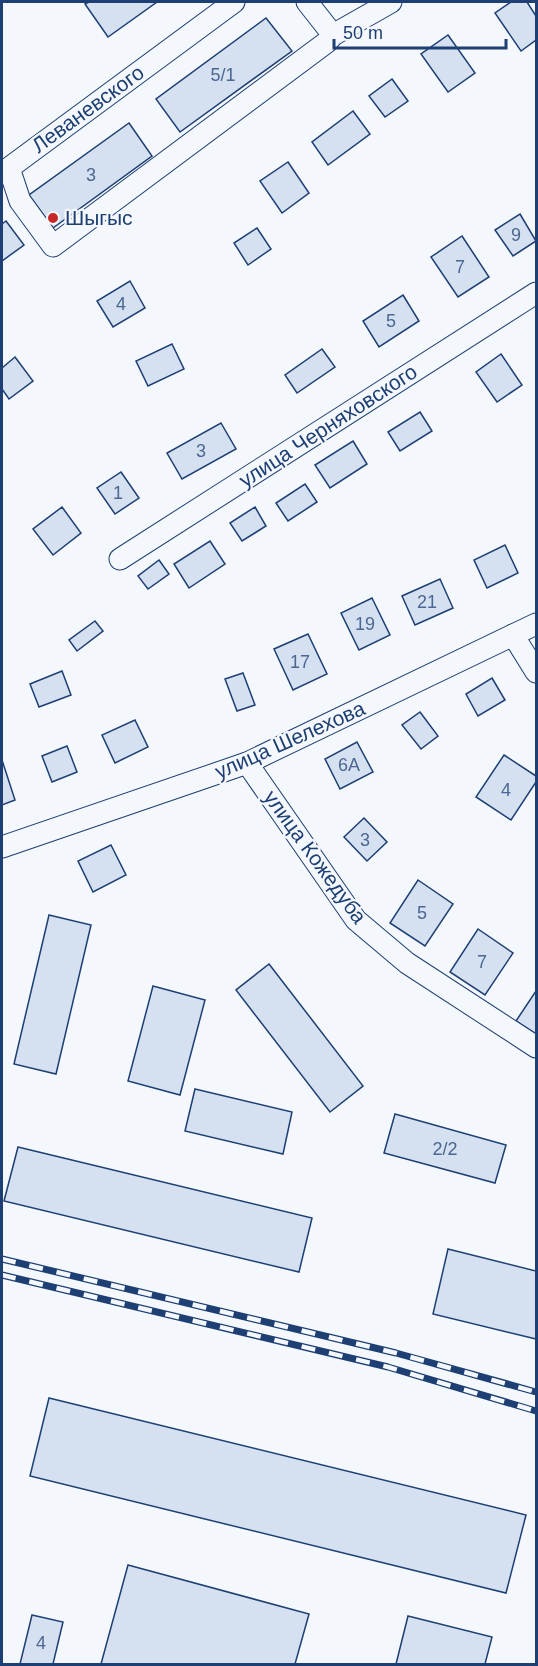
<svg xmlns="http://www.w3.org/2000/svg" width="538" height="1666" viewBox="0 0 538 1666" font-family="Arial,sans-serif">
<style>
.building{fill:#d5e0f0;stroke:#1d3f73;stroke-width:1.5}
.lines{fill:none;stroke-linecap:round;stroke-linejoin:round}
.minor-casing{stroke:#1d3f73;stroke-width:23}
.minor{stroke:#f4f7fb;stroke-width:21}
.rail-casing{stroke:#1d3f73;stroke-width:7}
.rail{stroke:#f4f7fb;stroke-width:4.5;stroke-dasharray:14;stroke-linecap:butt}
.poi-dot{fill:#c62828;stroke:#f4f7fb;stroke-width:2}
.labels{text-anchor:middle;stroke-width:4.5;stroke-linejoin:round;paint-order:stroke}
.number-label{font-size:18px;fill:#4b6792}
.street-label{font-size:21px;fill:#1d3f73;stroke:#f4f7fb}
.poi-label{font-size:21px;fill:#1d3f73;stroke:#f4f7fb;text-anchor:start}
</style>
<rect width="100%" height="100%" fill="#f4f7fb"/>
<g class="building">
<path d="M89,2H157L108,37L85,4Z"/>
<path d="M511,2H527L536,16V40L521,51L495,13Z"/>
<path d="M266,18L292,51L180,132L156,99Z"/>
<path d="M448,35L475,73L448,92L421,54Z"/>
<path d="M392,79L408,101L385,117L369,96Z"/>
<path d="M353,111L370,134L328,165L312,142Z"/>
<path d="M129,123L152,156L53,228L29,195Z"/>
<path d="M288,162L309,193L282,213L260,181Z"/>
<path d="M520,214L536,241L513,256L495,230Z"/>
<path d="M6,221L24,245L2,261V224Z"/>
<path d="M257,228L271,249L248,265L234,243Z"/>
<path d="M462,236L489,277L458,297L431,257Z"/>
<path d="M130,281L145,308L113,327L97,301Z"/>
<path d="M403,295L419,321L379,347L363,321Z"/>
<path d="M172,344L184,369L148,386L136,361Z"/>
<path d="M322,349L335,367L297,393L285,375Z"/>
<path d="M501,354L522,385L497,402L476,372Z"/>
<path d="M15,357L33,381L9,399L2,389V368Z"/>
<path d="M420,412L432,431L400,451L388,432Z"/>
<path d="M221,423L236,449L182,479L167,453Z"/>
<path d="M353,441L367,464L330,488L315,465Z"/>
<path d="M121,472L139,498L115,514L97,488Z"/>
<path d="M305,484L317,502L288,521L276,503Z"/>
<path d="M62,507L81,533L53,555L33,529Z"/>
<path d="M255,507L266,526L242,541L230,523Z"/>
<path d="M210,541L225,564L189,588L174,564Z"/>
<path d="M505,545L518,573L487,588L474,560Z"/>
<path d="M159,560L169,574L148,589L138,576Z"/>
<path d="M440,579L453,608L415,625L402,596Z"/>
<path d="M372,598L390,635L359,650L341,613Z"/>
<path d="M95,621L103,631L77,651L69,640Z"/>
<path d="M308,634L327,674L293,690L274,649Z"/>
<path d="M62,671L71,695L39,707L30,684Z"/>
<path d="M243,673L255,705L237,711L225,679Z"/>
<path d="M492,678L505,700L478,716L466,694Z"/>
<path d="M420,712L438,736L421,749L402,725Z"/>
<path d="M135,720L148,747L115,763L102,735Z"/>
<path d="M357,742L373,772L340,789L325,759Z"/>
<path d="M67,746L77,772L52,782L42,756Z"/>
<path d="M504,755L536,776V782L511,820L476,797Z"/>
<path d="M2,760L15,800L2,805Z"/>
<path d="M364,818L387,842L367,861L344,837Z"/>
<path d="M111,845L126,875L93,892L78,861Z"/>
<path d="M418,880L453,904L425,946L390,923Z"/>
<path d="M49,915L91,925L56,1074L14,1064Z"/>
<path d="M478,929L513,953L485,995L450,972Z"/>
<path d="M269,964L363,1086L330,1112L236,990Z"/>
<path d="M153,986L205,1000L180,1095L128,1081Z"/>
<path d="M536,991V1034L516,1021Z"/>
<path d="M195,1089L292,1112L283,1154L185,1131Z"/>
<path d="M395,1114L506,1145L495,1183L384,1153Z"/>
<path d="M18,1147L312,1218L299,1272L4,1201Z"/>
<path d="M448,1249L536,1271V1339L433,1314Z"/>
<path d="M49,1398L526,1515L506,1593L30,1476Z"/>
<path d="M128,1565L309,1614L295,1664H101Z"/>
<path d="M32,1615L63,1622L53,1664H20Z"/>
<path d="M408,1616L492,1637L485,1664H396Z"/>
</g>
<g class="lines">
<g class="minor-casing">
<g id="minor">
<path d="M234,2L9,168L20,201L53,246L327,42L333,35L391,2"/>
<path d="M307,2L333,35"/>
<path d="M120,559L536,293"/>
<path d="M513,635L536,672"/>
<path d="M247,763L356,920L407,963L536,1047"/>
<path d="M2,847L247,763L536,624"/>
</g>
</g>
<use href="#minor" class="minor"/>
<g class="rail-casing">
<g id="rail">
<path d="M2,1259L396,1353L536,1392"/>
<path d="M2,1275L388,1367L536,1411"/>
</g>
</g>
<use href="#rail" class="rail"/>
</g>
<circle class="poi-dot" cx="53" cy="218" r="6"/>
<g class="labels">
<g class="number-label">
<text x="223" y="81">5/1</text>
<text x="91" y="181">3</text>
<text x="516" y="241">9</text>
<text x="460" y="273">7</text>
<text x="121" y="310">4</text>
<text x="391" y="327">5</text>
<text x="201" y="457">3</text>
<text x="118" y="499">1</text>
<text x="427" y="608">21</text>
<text x="365" y="630">19</text>
<text x="300" y="668">17</text>
<text x="349" y="771">6А</text>
<text x="506" y="796">4</text>
<text x="365" y="846">3</text>
<text x="422" y="919">5</text>
<text x="482" y="968">7</text>
<text x="445" y="1155">2/2</text>
<text x="41" y="1649">4</text>
</g>
<g class="street-label">
<text transform="translate(88 109) rotate(-36)" y="7">Леваневского</text>
<text transform="translate(328 426) rotate(-33)" y="7">улица Черняховского</text>
<text transform="translate(290 740) rotate(-24)" y="7">улица Шелехова</text>
<text transform="translate(315 857) rotate(54)" y="7">улица Кожедуба</text>
</g>
<g class="poi-label">
<text x="65" y="225">Шыгыс</text>
</g>
</g>
<rect width="538" height="1666" fill="none" stroke="#1d3f73" stroke-width="6"/>
<path d="M334 39v9h172v-9" fill="none" stroke="#1d3f73" stroke-width="3"/>
<text x="343" y="39" font-size="18" fill="#1d3f73" stroke="#f4f7fb" stroke-width="4.5" paint-order="stroke">50 m</text>
</svg>
